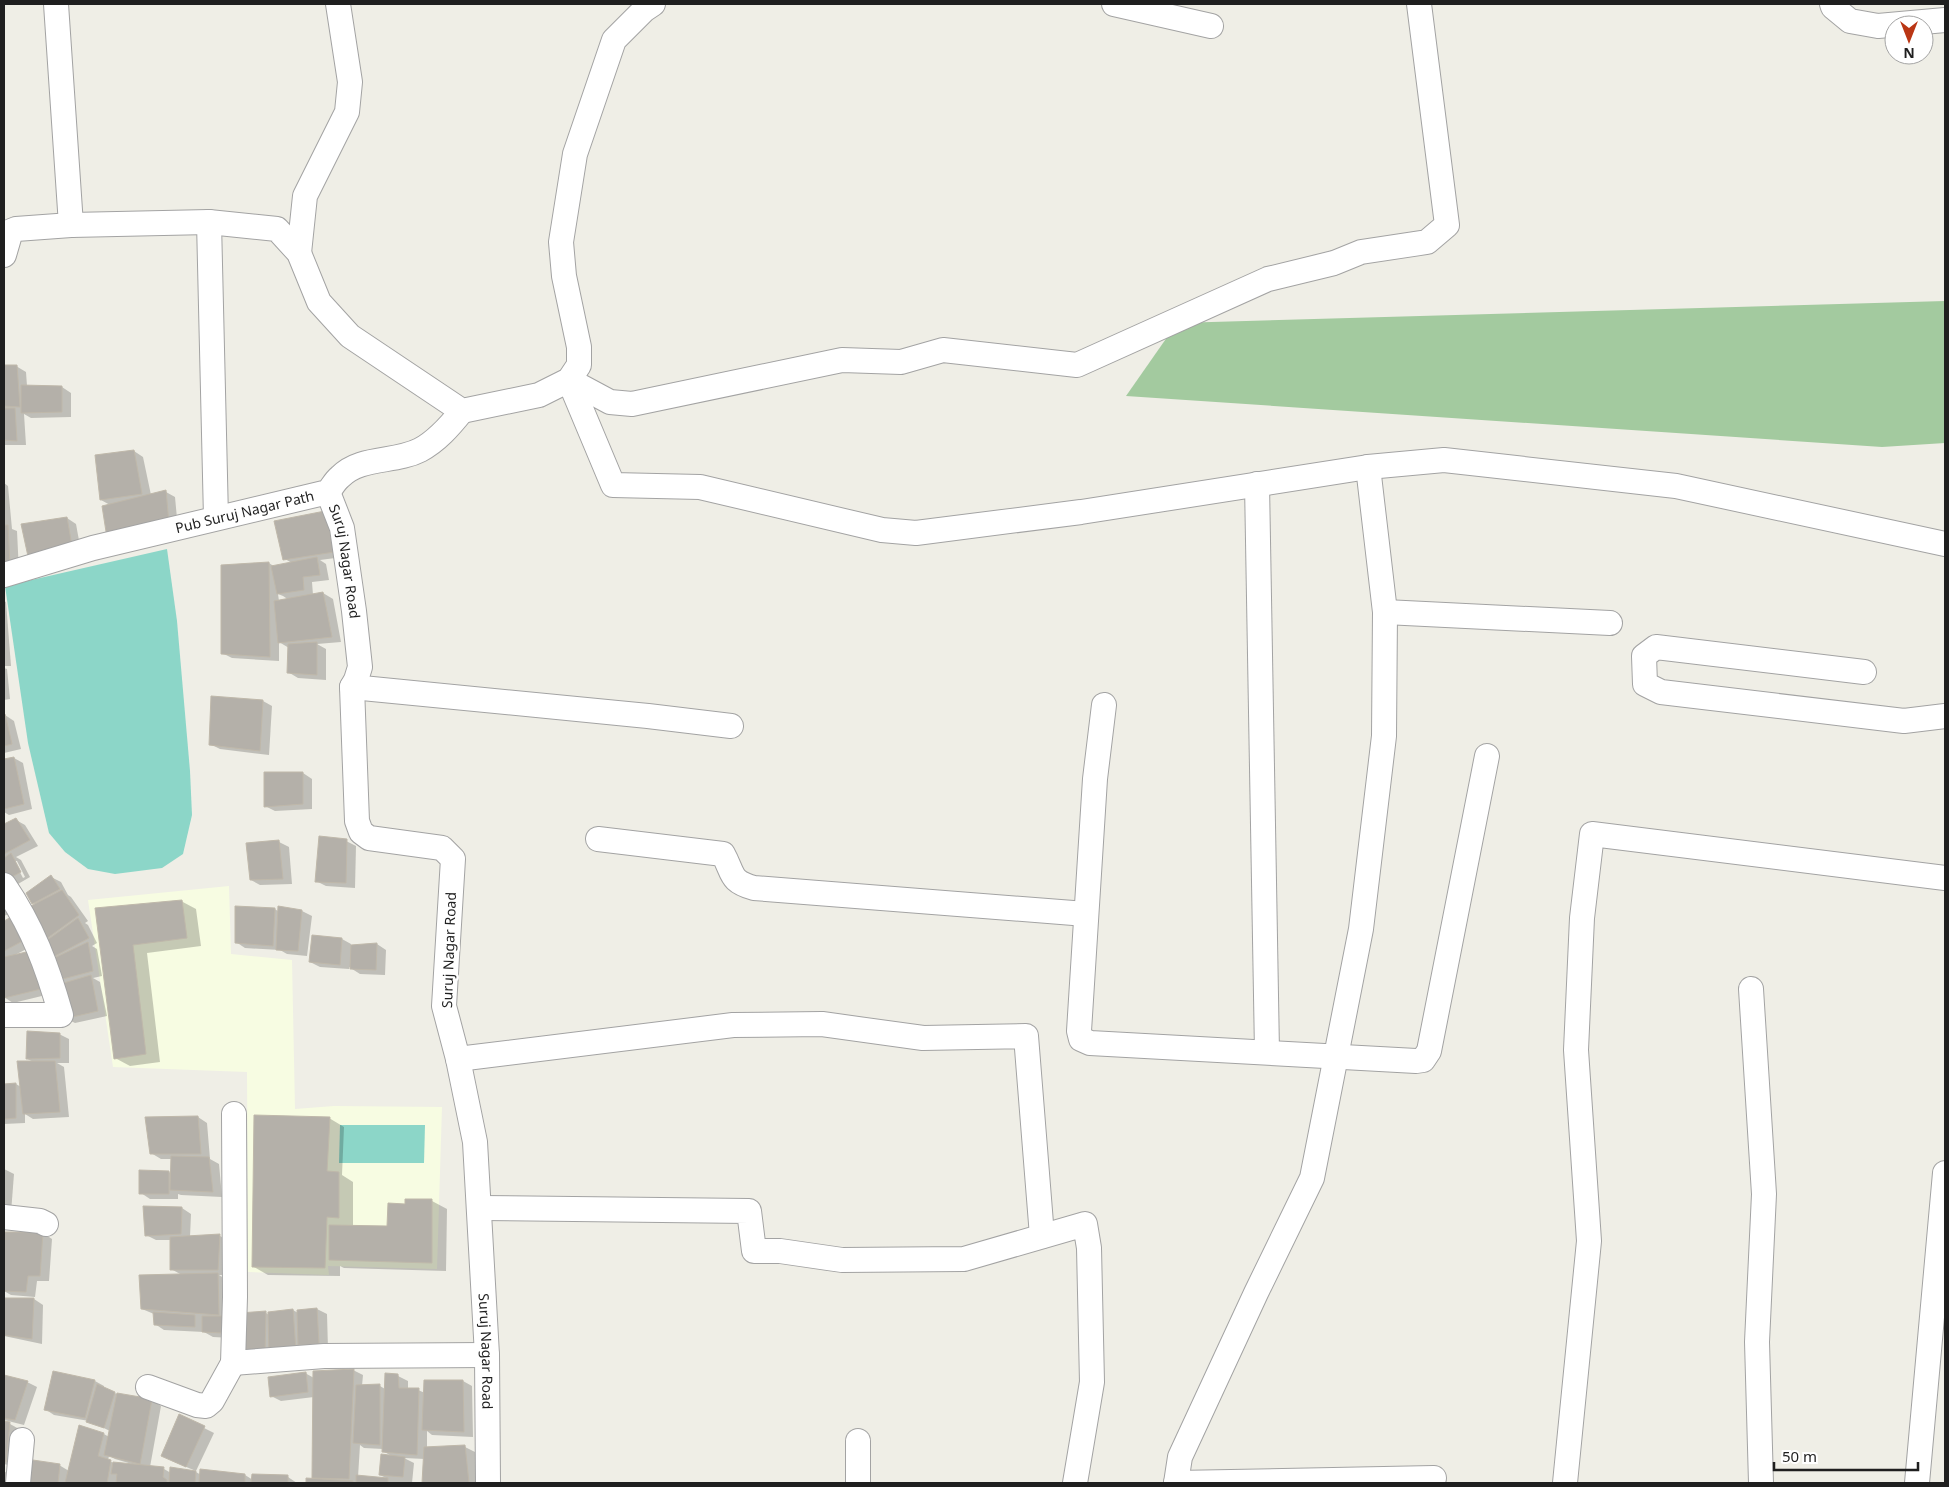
<svg xmlns="http://www.w3.org/2000/svg" width="1949" height="1487" viewBox="0 0 1949 1487" font-family="'Noto Sans',sans-serif">
<style>
.education{fill:#f7fce2}
.forest{fill:#a3ca9f}
.pitch{fill:#8cd6c8}
.shadow{fill:#0003;fill-rule:evenodd}
.building{fill:#b4b0a9;stroke:#bfb8aa}
.lines{fill:none;stroke-linecap:round;stroke-linejoin:round}
.minor-casing{stroke:#a3a3a3;stroke-width:26}
.minor{stroke:#fff;stroke-width:24}
.labels{text-anchor:middle;stroke-width:5;stroke-linejoin:round;paint-order:stroke}
.street-label{font-size:14px;fill:#1f1f1f;stroke:#fff}
</style>
<rect width="100%" height="100%" fill="#efeee6"/>
<path class="education" d="M229,886L231,954L292,960L295,1109L334,1106L442,1107L437,1269L328,1266L329,1275L248,1272L247,1072L113,1067L88,900Z"/>
<path class="forest" d="M1945,301V443L1882,447L1126,396L1177,323Z"/>
<g class="pitch">
<path d="M167,549L177,621L190,771L192,815L183,854L162,868L115,874L88,869L65,852L49,833L28,743L5,586Z"/>
<path d="M340,1125H425L424,1163H339Z"/>
</g>
<g class="shadow">
<path d="M16,366L26,372L27,386L62,387L71,393V417L31,418L24,414L26,445H4V367Z"/>
<path d="M134,451L143,457L151,495L166,492L175,497L178,529L110,505L101,500Z"/>
<path d="M4,483L8,486L12,529L17,531L19,572L4,573Z"/>
<path d="M325,512L343,557L320,560L326,564L329,580L312,582L313,595L323,593L333,599L341,642L317,644L326,649V680L298,678L288,672L289,648L279,642V661L232,658L222,653L269,563L275,567L292,563L285,559ZM278,594L283,596L289,600L279,601Z"/>
<path d="M67,518L76,524L82,557L40,565Z"/>
<path d="M4,601L6,602L11,666H4Z"/>
<path d="M4,668L7,669L10,699L4,700Z"/>
<path d="M263,701L272,706L269,755L220,749L210,744Z"/>
<path d="M5,715L14,721L21,749L4,753Z"/>
<path d="M14,758L23,763L32,809L9,815L4,812V761Z"/>
<path d="M303,773L312,779V809L275,811L265,806Z"/>
<path d="M16,820L25,825L38,846L16,857L21,860L30,877L18,884L9,878L4,871V826ZM14,861H17L25,877L23,878Z"/>
<path d="M346,841L356,846L355,888L326,886L316,881Z"/>
<path d="M279,842L289,847L292,884L260,885L251,880L247,844Z"/>
<path d="M51,877L61,882L68,895L71,897L88,921L85,923L88,925L97,943L92,946L97,949L102,976L93,978L100,982L107,1016L75,1023L65,1018L58,958L54,956L43,941L36,905L33,903Z"/>
<path d="M4,891L20,909L4,916Z"/>
<path d="M181,901L196,909L201,946L147,953L160,1062L130,1066L115,1058L97,910Z"/>
<path d="M280,907L302,911L312,916L307,956L287,954L280,950L245,948L236,942L275,909L279,912Z"/>
<path d="M15,917L38,943L15,955L50,994L13,1003L4,997V923Z"/>
<path d="M313,936L342,939L351,944V946L377,944L386,950L385,975L360,974L349,967V969L320,967L310,962Z"/>
<path d="M59,1034L69,1039V1063H57L64,1067L69,1117L33,1119L25,1114V1123L4,1124V1085L16,1084L21,1087L34,1062L27,1059Z"/>
<path d="M198,1117L207,1123L210,1159L219,1164L222,1197L181,1195L178,1194V1199H150L141,1193V1172H169L172,1174L173,1159H161L151,1153Z"/>
<path d="M329,1118L344,1127L342,1175L353,1182V1227H389L407,1206L432,1201L447,1209L446,1271L344,1268L340,1266V1276L268,1275L254,1267Z"/>
<path d="M4,1169L14,1174L11,1213L4,1212Z"/>
<path d="M144,1207L182,1208L191,1214L190,1237L220,1236L229,1241L227,1275H219L227,1280L232,1338L213,1337L204,1332L164,1330L155,1324L154,1314L142,1309L182,1275L171,1269V1240H156L146,1235Z"/>
<path d="M4,1233H43L52,1239L49,1281H37L35,1297L11,1295L4,1291Z"/>
<path d="M4,1299H34L43,1305L42,1344L4,1336Z"/>
<path d="M317,1309L327,1314L328,1349L249,1357L266,1313L269,1315L293,1310L298,1313V1311Z"/>
<path d="M353,1370L363,1375L362,1386H380L385,1389L398,1376L408,1381V1390H418L425,1393L463,1381L472,1386L473,1437L432,1435L427,1431V1448L465,1447L475,1452L477,1483H424L425,1459L404,1458L414,1463L412,1483H416H307V1480H319L313,1477L314,1397L281,1401L271,1396L305,1373L314,1378ZM360,1445L364,1448L383,1449V1451L393,1457L380,1475L388,1479L358,1477Z"/>
<path d="M54,1372L95,1381L104,1386V1388L117,1394L152,1400L161,1406L150,1467L164,1469L171,1473L196,1472L201,1475H245L253,1480V1476L288,1477L297,1483H23L59,1465L69,1471L104,1434L109,1437L110,1431L89,1421L54,1415L45,1409ZM109,1456L115,1459L132,1464V1465L115,1464L108,1460Z"/>
<path d="M4,1376L27,1382L37,1387L24,1425L4,1420Z"/>
<path d="M180,1416L214,1433L196,1471L172,1461Z"/>
<path d="M4,1423L10,1424L19,1429L15,1467L4,1464Z"/>
<path d="M4,1471L11,1476L10,1483H4Z"/>
</g>
<g class="building">
<path d="M4,365H17L20,407L4,406Z"/>
<path d="M21,385L62,386V412L21,413Z"/>
<path d="M4,408H15L17,441L4,440Z"/>
<path d="M134,450L142,494L100,500L95,455Z"/>
<path d="M166,490L169,524L107,538L102,506Z"/>
<path d="M325,511L334,552L283,560L274,521Z"/>
<path d="M67,517L73,552L29,561L21,524Z"/>
<path d="M4,525H8L10,567L4,568Z"/>
<path d="M317,557L320,575L303,577L304,590L277,594L271,566Z"/>
<path d="M269,562L270,657L221,654V565Z"/>
<path d="M323,592L332,637L278,643L274,601Z"/>
<path d="M317,642V675L287,673L288,644Z"/>
<path d="M211,696L263,700L260,751L209,745Z"/>
<path d="M4,714H5L12,744L4,746Z"/>
<path d="M14,757L24,804L4,809V759Z"/>
<path d="M264,772H303V804L264,807Z"/>
<path d="M16,818L30,840L4,854V824Z"/>
<path d="M319,836L347,839L346,883L315,882Z"/>
<path d="M279,840L283,879L250,880L246,843Z"/>
<path d="M11,853L21,872L8,879L4,873V858Z"/>
<path d="M51,875L60,889L32,904L26,893Z"/>
<path d="M62,890L79,915L42,942L23,910Z"/>
<path d="M182,900L187,938L133,945L146,1054L114,1059L95,908Z"/>
<path d="M235,906L275,908L273,946L235,943Z"/>
<path d="M278,906L302,910L298,951L276,950Z"/>
<path d="M15,915L30,937L4,951V921Z"/>
<path d="M78,918L89,938L53,957L46,941Z"/>
<path d="M312,935L342,938L340,965L309,962Z"/>
<path d="M88,942L93,971L55,981L48,961Z"/>
<path d="M377,943L376,970L350,969L351,945Z"/>
<path d="M31,951L41,989L4,998V957Z"/>
<path d="M91,975L98,1011L64,1019L57,985Z"/>
<path d="M27,1031L60,1033V1058L26,1059Z"/>
<path d="M17,1061H55L60,1112L23,1114Z"/>
<path d="M16,1083V1118L4,1119V1084Z"/>
<path d="M254,1115L330,1117L327,1171L339,1172V1218L327,1217L325,1268L252,1267Z"/>
<path d="M198,1116L201,1154H150L145,1117Z"/>
<path d="M171,1156L209,1157L213,1192L170,1190Z"/>
<path d="M139,1170L169,1171V1194H139Z"/>
<path d="M405,1199H432V1263L329,1260V1225L387,1226L388,1203L405,1204Z"/>
<path d="M143,1206L182,1207L181,1234L145,1236Z"/>
<path d="M4,1232H43L40,1276H28L26,1292L4,1291Z"/>
<path d="M220,1234L218,1270H170V1237Z"/>
<path d="M218,1273L219,1315L141,1309L139,1275Z"/>
<path d="M4,1298H34L32,1339L4,1335Z"/>
<path d="M317,1308L319,1344L298,1345L297,1310Z"/>
<path d="M293,1309L296,1351L269,1356L268,1312Z"/>
<path d="M266,1311L265,1354L238,1352L240,1313Z"/>
<path d="M153,1312L195,1315V1327L154,1325Z"/>
<path d="M202,1316H223V1333L202,1332Z"/>
<path d="M354,1369L349,1479L312,1478L313,1371Z"/>
<path d="M53,1371L95,1380L85,1418L44,1410Z"/>
<path d="M306,1372L308,1392L270,1397L268,1377Z"/>
<path d="M385,1373L398,1374L399,1388H419L417,1455L382,1452Z"/>
<path d="M4,1375L28,1381L15,1420L4,1418Z"/>
<path d="M424,1380H463L464,1432L422,1430Z"/>
<path d="M97,1384L115,1392L104,1428L86,1422Z"/>
<path d="M380,1384V1445L353,1443L356,1385Z"/>
<path d="M117,1393L152,1399L140,1464L104,1455Z"/>
<path d="M179,1414L205,1426L186,1467L161,1456Z"/>
<path d="M4,1421L10,1422L6,1462H4Z"/>
<path d="M79,1425L104,1433L98,1456L111,1460L107,1483H65Z"/>
<path d="M465,1445L469,1483H422L424,1447Z"/>
<path d="M381,1454L405,1457L403,1477L379,1475Z"/>
<path d="M26,1459L60,1464L58,1483H22Z"/>
<path d="M113,1462L164,1467L163,1477L167,1480V1483H116L117,1474H111Z"/>
<path d="M170,1467L196,1471L195,1483H169Z"/>
<path d="M200,1469L245,1474V1483H199Z"/>
<path d="M252,1474L288,1475V1483H251Z"/>
<path d="M356,1475L388,1478V1483H356Z"/>
<path d="M306,1478L353,1481V1483H306Z"/>
</g>
<g class="lines">
<g class="minor-casing">
<g id="minor">
<path d="M56,4L71,225"/>
<path d="M1114,4L1211,26"/>
<path d="M1832,4L1833,7L1850,21L1878,26L1945,20"/>
<path d="M209,222L216,518"/>
<path d="M299,253L305,196L347,112L350,82L338,4"/>
<path d="M4,255L11,231L16,229L71,225L209,222L277,229L299,253L319,302L350,336L462,411L539,395L569,380L579,365V347L564,276L561,242L575,154L614,40L644,10L653,4"/>
<path d="M569,380L613,485L700,487L882,530L916,533L1081,512L1368,467L1444,460L1676,486L1945,544"/>
<path d="M569,380L610,402L632,404L842,360L901,362L943,350L1077,365L1268,279L1334,263L1361,252L1427,242L1447,225L1419,4"/>
<path d="M1257,484L1267,1052"/>
<path id="s1" d="M328,492L342,528L354,611L360,667L356,680L352,687L357,821L361,832L369,838L442,848L453,859L444,1006L458,1059L475,1142L487,1355L488,1483"/>
<path id="s2" d="M4,575L93,548L328,492C332,487 335,481 340,477C360,456 395,463 420,450C437,441 450,426 462,411"/>
<path d="M1385,612L1610,623"/>
<path d="M1864,672L1656,647L1644,656L1645,684L1661,692L1904,721L1945,716"/>
<path d="M352,687L648,716L731,726"/>
<path d="M1104,705L1095,779L1079,1031L1081,1039L1090,1043L1416,1061L1423,1060L1429,1051L1487,756"/>
<path d="M598,839L723,854C734,874 729,881 754,888L1086,914"/>
<path d="M4,885C33,928 47,966 61,1015H4"/>
<path d="M1751,989L1764,1194L1757,1342L1761,1483"/>
<path d="M458,1059L733,1025L822,1024L923,1038L1026,1036L1042,1236"/>
<path d="M234,1114L235,1297L233,1363L324,1356L487,1355"/>
<path d="M480,1208L749,1211L754,1251H780L842,1260L964,1259L1085,1224L1089,1248L1092,1382L1075,1483"/>
<path d="M4,1217L40,1221L46,1224"/>
<path d="M148,1387L197,1405L206,1406L212,1401L233,1363"/>
<path d="M858,1441V1483"/>
<path d="M18,1483L22,1440"/>
<path d="M1176,1483L1180,1457L1256,1293L1312,1178L1361,929L1384,736L1385,612L1368,467"/>
<path d="M1176,1483L1434,1478"/>
<path d="M1565,1483L1589,1241L1576,1050L1582,918L1592,834L1945,878"/>
<path d="M1917,1483L1945,1173"/>
</g>
</g>
<use href="#minor" class="minor"/>
</g>
<g class="labels">
<g class="street-label">
<text dy="5" stroke="none"><textPath href="#s2" startOffset="249">Pub Suruj Nagar Path</textPath></text>
<text dy="5" stroke="none"><textPath href="#s1" startOffset="72">Suruj Nagar Road</textPath></text>
<text transform="translate(449 950) rotate(-88)" y="5">Suruj Nagar Road</text>
<text dy="5" stroke="none"><textPath href="#s1" startOffset="942">Suruj Nagar Road</textPath></text>
</g>
</g>
<rect width="1949" height="1487" fill="none" stroke="#1f1f1f" stroke-width="10"/>
<g transform="translate(1909 40) rotate(180)"><circle r="24" fill="#ffffff" stroke="#a5a5a5"/>
<path d="M0-4L9 19L0 12L-9 19Z" fill="#ba3614"/>
<text y="-8" font-size="14" font-weight="bold" text-anchor="middle" fill="#1f1f1f">N</text>
</g>
<path d="M1774 1462v8h144v-8" fill="none" stroke="#1f1f1f" stroke-width="2.5"/>
<text x="1782" y="1462" font-size="15" fill="#1f1f1f" stroke="#ffffff" stroke-width="4" paint-order="stroke">50 m</text>
</svg>
